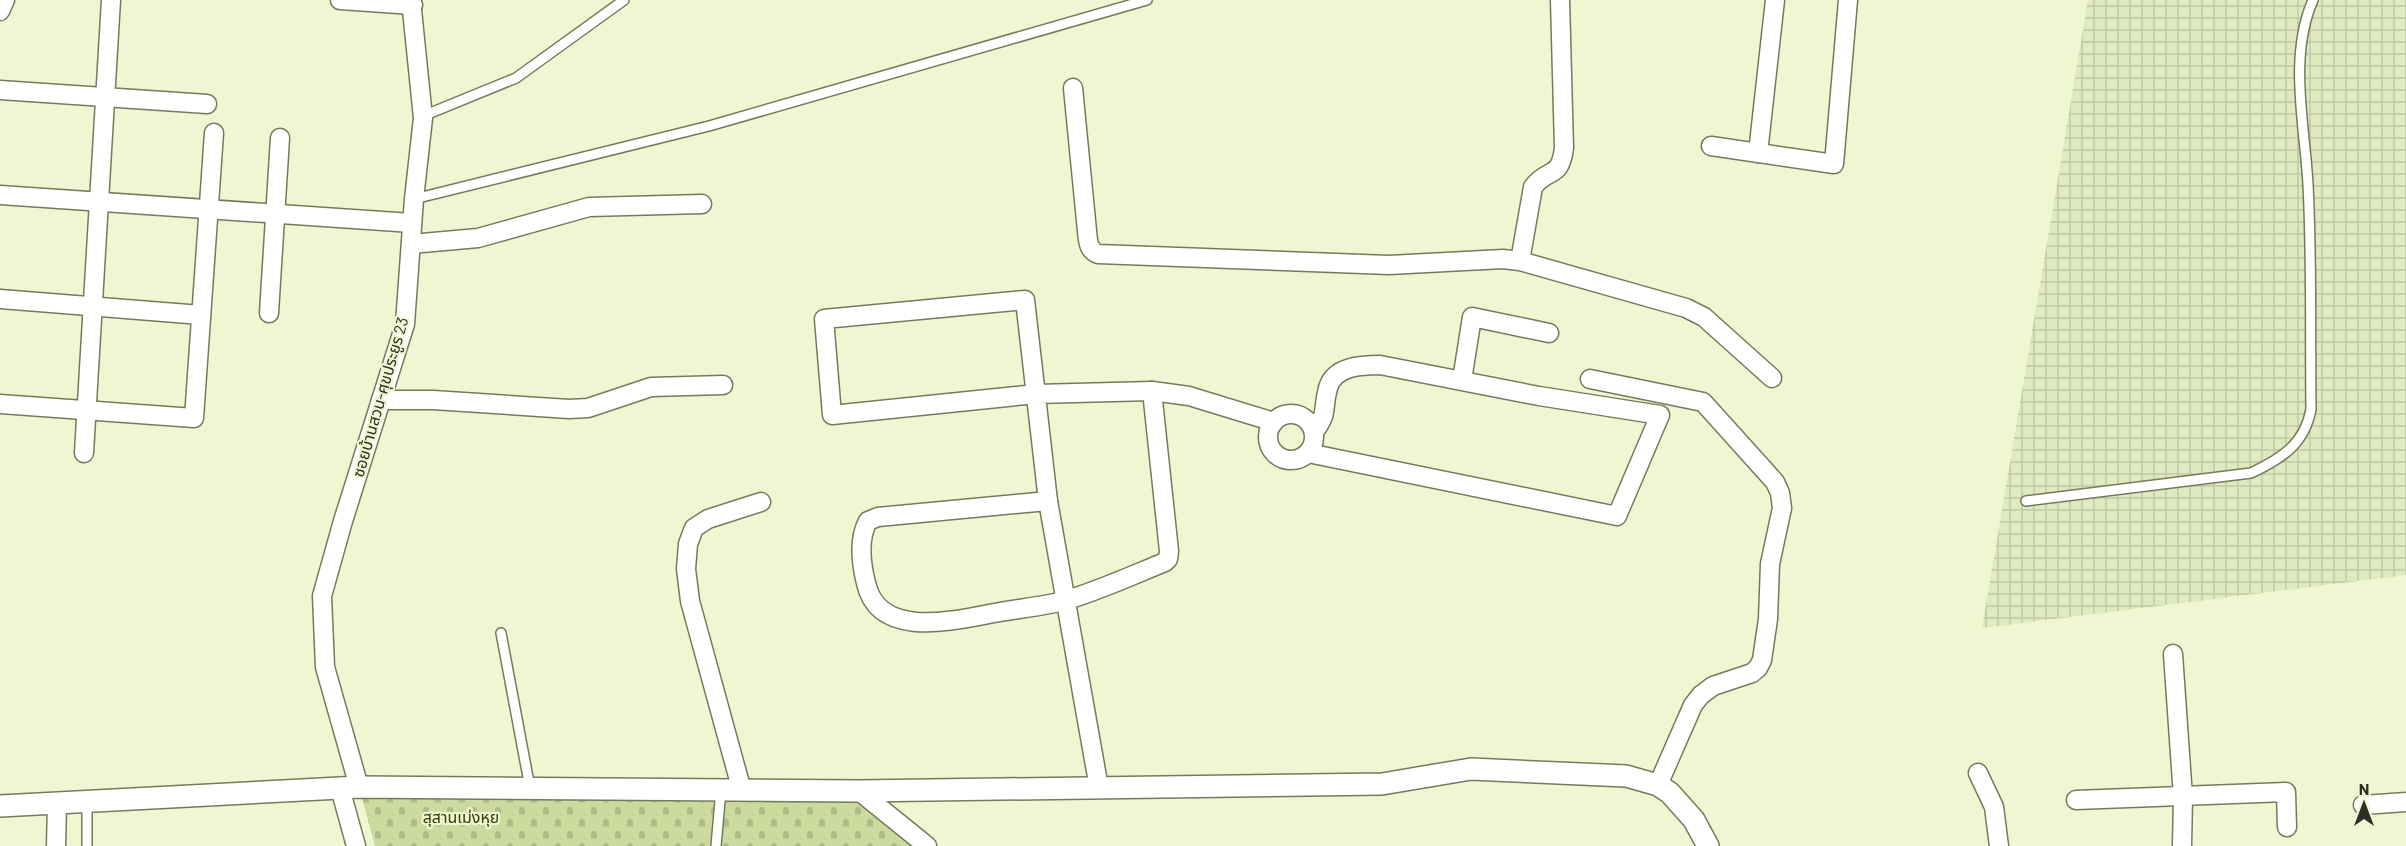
<svg xmlns="http://www.w3.org/2000/svg" width="2406" height="846" viewBox="0 0 2406 846" font-family="Barlow,'Noto Sans Thai',sans-serif">
<style>
.industrial{fill:url(#industrial-grid)}
.cemetery{fill:url(#cemetery-stones)}
.lines{fill:none;stroke-linecap:round;stroke-linejoin:round}
.service-casing{stroke:#747b5b;stroke-width:12}
.minor-casing{stroke:#747b5b;stroke-width:21}
.tertiary-casing{stroke:#747b5b;stroke-width:24}
.service{stroke:#fff;stroke-width:9}
.minor{stroke:#fff;stroke-width:18}
.tertiary{stroke:#fff;stroke-width:21}
.labels{text-anchor:middle;stroke-width:4.5;stroke-linejoin:round;paint-order:stroke}
.street-label{font-size:16px;fill:#2c2f22;stroke:#eef6d2}
.park-label{font-size:16px;fill:#333c01;stroke:#eef6d2}
</style>
<defs>
<pattern id="industrial-grid" width="8" height="8" patternUnits="userSpaceOnUse" patternTransform="scale(1.5)"><rect width="8" height="8" fill="#e0eac0"/><path d="M0 4h8M4 0v8" fill="none" stroke="#c0c9a5"/></pattern>
<pattern id="cemetery-stones" width="16" height="16" patternUnits="userSpaceOnUse" patternTransform="scale(1.5)"><rect width="16" height="16" fill="#ccda9d"/><path d="M2 7V4a2 2 0 0 1 4 0v3zM10 15v-3a2 2 0 0 1 4 0v3z" fill="#afbb87"/></pattern>
</defs>
<rect width="100%" height="100%" fill="#eef6d2"/>
<path class="industrial" d="M2088,0H2406V575L1982,628Z"/>
<path class="cemetery" d="M359,787L859,791L927,846H375Z"/>
<g class="lines">
<g class="service-casing">
<g id="service">
<path d="M423,116L516,78L624,0"/>
<path d="M414,199L709,126L1147,0"/>
<path d="M2026,501L2251,473C2281,459 2305,444 2311,409C2310,335 2312,260 2308,185C2305,126 2288,57 2313,0"/>
<path d="M501,633L530,788"/>
<path d="M87,846V802"/>
<path d="M716,846L721,790"/>
</g>
</g>
<g class="minor-casing">
<g id="minor">
<path d="M340,0L413,5"/>
<path d="M0,11L5,0"/>
<path d="M1073,88L1087,231C1088,241 1088,250 1098,254L1389,265L1503,259L1520,261L1686,308L1704,317L1772,378"/>
<path d="M0,90L207,104"/>
<path d="M1711,146L1834,164L1848,0"/>
<path d="M1758,153L1775,0"/>
<path d="M0,195L412,223"/>
<path d="M411,244L478,238L589,207L702,204"/>
<path d="M1520,261L1533,187C1548,167 1560,180 1564,148L1560,0"/>
<path d="M0,299L201,315"/>
<path d="M269,313L280,138"/>
<path d="M1590,379L1703,402L1775,482L1780,493L1782,508L1770,564L1768,619L1762,660L1758,668L1752,673L1713,686L1701,695L1693,705L1658,785"/>
<path d="M1462,380L1472,317L1549,333"/>
<path d="M381,400H433L569,409L588,408L651,387L723,385"/>
<path d="M0,404L194,418L214,133"/>
<circle cx="1291" cy="437" r="23"/>
<path d="M84,453L111,0"/>
<path d="M1308,453L1617,516L1660,415L1539,396L1380,365C1362,365 1334,366 1328,388C1322,409 1329,412 1314,432"/>
<path d="M1048,501L878,517L868,521C858,539 861,563 866,583C879,642 959,619 1000,612C1022,608 1046,606 1067,600C1100,590 1133,575 1165,562L1168,559L1169,551L1152,391"/>
<path d="M2173,654L2183,797L2182,846"/>
<path d="M1978,773L1994,807L1999,846"/>
<path d="M359,787L325,667L322,596L343,521L405,324L414,199L423,118L411,0"/>
<path d="M340,788L356,846"/>
<path d="M1099,788L1048,501L1025,300L824,319L832,415L1036,394L1152,391L1189,396L1274,422"/>
<path d="M742,791L690,601L686,569L688,544L694,528L708,519L761,502"/>
<path d="M859,791L927,846"/>
<path d="M2076,800L2286,792L2287,827"/>
<path d="M2363,805L2406,802"/>
<path d="M56,846L57,803"/>
</g>
</g>
<g class="tertiary-casing">
<path id="tertiary" d="M0,806L359,787L859,791L1382,784L1471,769L1626,776L1658,785L1670,793L1694,820L1708,846"/>
</g>
<use href="#service" class="service"/>
<use href="#minor" class="minor"/>
<use href="#tertiary" class="tertiary"/>
</g>
<g class="labels">
<g class="street-label">
<text transform="translate(380 397) rotate(-74)" y="6">ซอยบ้านสวน-ศุขประยูร 23</text>
</g>
<g class="park-label">
<text x="461" y="823">สุสานเม่งหุย</text>
</g>
</g>
<g transform="translate(2364 804)" stroke="#eef6d2" stroke-width="4.5" paint-order="stroke">
<path d="M0-4.5L10 22L0 15L-10 22Z" fill="#2c2f22"/>
<text y="-9" font-size="16" font-weight="bold" text-anchor="middle" fill="#2c2f22">N</text>
</g>
</svg>
